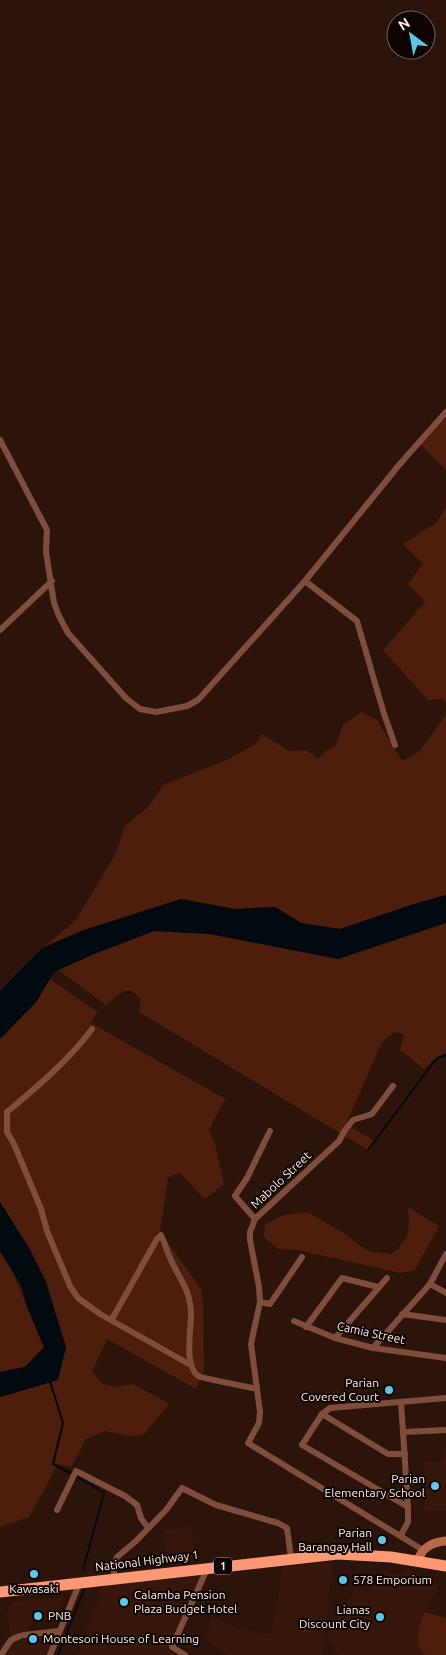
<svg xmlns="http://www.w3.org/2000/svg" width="446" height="1655" viewBox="0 0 446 1655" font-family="Ubuntu,sans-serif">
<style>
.built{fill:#37170c}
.green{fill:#4c1e0b}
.water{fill:#010a0e}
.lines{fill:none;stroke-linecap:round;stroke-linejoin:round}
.stream{stroke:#010a0e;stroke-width:2}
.street{stroke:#7f4d3b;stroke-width:6}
.secondary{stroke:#b7684a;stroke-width:9}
.highway{stroke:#fc9874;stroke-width:11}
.poi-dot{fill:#5cc7e7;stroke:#0e0402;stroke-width:2}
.labels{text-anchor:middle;stroke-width:4;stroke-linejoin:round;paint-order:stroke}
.shield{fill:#0e0402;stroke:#b7a6a1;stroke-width:1}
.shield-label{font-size:11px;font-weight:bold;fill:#ffece5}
.street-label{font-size:12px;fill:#ffece5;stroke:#0e0402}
.poi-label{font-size:12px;fill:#ffece5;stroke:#0e0402;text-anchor:end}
</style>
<rect width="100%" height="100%" fill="#2d140a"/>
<g class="built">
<path d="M444,1450H446V1510L425,1511L424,1461L441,1462Z"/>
<path d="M191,1527L197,1560L168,1564L164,1530Z"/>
<path d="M333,1561L322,1655H227L205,1641L211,1617L243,1630L272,1634L283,1567Z"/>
<path d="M408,1568L439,1586L419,1622L418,1640L419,1649L426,1655H340L333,1651L334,1647L325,1640L354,1590L357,1587L369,1592L386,1569L394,1575L397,1572L403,1576Z"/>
<path d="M202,1576L167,1649L175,1655H78L103,1585Z"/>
<path d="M64,1597L57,1618L27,1622L29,1635L56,1632L49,1655H3L12,1643L9,1624L5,1614L14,1601Z"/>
</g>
<g class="green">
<path d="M446,411V470L418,443Z"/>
<path d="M446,507V703L443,699L428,700L383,650L425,602L408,584L423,564L403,544L437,522Z"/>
<path d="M361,712L377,720L402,761L419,752L446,714V895L414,904L340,929L301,923L275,907L235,909L181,899L84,930L42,948L76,920L116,853L125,826L149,806L163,785L227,760L257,743L262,734L289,751L307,750L318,759L327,750L336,746L342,726Z"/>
<path d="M446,923V1053L434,1059L424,1069L400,1050L404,1034L394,1032L382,1042L346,1124L375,1141L368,1150L139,1012L141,999L132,991H123L106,1005L58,970L94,954L154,931L210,934L338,959Z"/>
<path d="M50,979L97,1012L91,1023L225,1099L209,1130L215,1144L224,1184L205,1199L180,1173L168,1177L160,1232L201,1289L203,1303L204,1371L196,1389L107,1339L92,1371L102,1384L115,1387L133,1384L169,1404L143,1435L127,1436L106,1431L86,1439L71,1467L57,1464L46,1487L29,1517L0,1527V1397L57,1380L54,1311L46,1282L29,1248L0,1202V1039L36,1002Z"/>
<path d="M408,1207L439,1226L415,1270L401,1273L297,1250L278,1249L264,1237L265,1224L284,1215L308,1212L345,1234L368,1251L392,1254C410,1238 410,1230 408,1207Z"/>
<path d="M0,1251L12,1271L44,1347L25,1367L0,1372Z"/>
<path d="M425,1612L446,1618V1655H426L419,1649C417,1635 418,1624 425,1612Z"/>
</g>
<g class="water">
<path d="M446,895V923L338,959L210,934L154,931L94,954L54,972L36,1002L0,1039V991L42,948L84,930L181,899L235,909L275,907L301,923L340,929L414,904Z"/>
<path d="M0,1202L29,1248L46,1282L66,1347L58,1380L0,1397V1372L25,1367L44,1347L27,1307L22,1287L0,1251Z"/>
</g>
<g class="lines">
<g class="stream">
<path d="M368,1150L433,1063L438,1058L446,1055"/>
<path d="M50,1381L63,1423L53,1464L70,1473"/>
<path d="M76,1476L104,1493L83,1570"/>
<path d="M58,1655L84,1590"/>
</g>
<g class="street">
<path d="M0,440L47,530L46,552L54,603L59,616L68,633L126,698L140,709L156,712L187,706L198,700L305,581L399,465L446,412"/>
<path d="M305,581L357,621L384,714L395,745"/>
<path d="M0,630L52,581"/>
<path d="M92,1029C68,1061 38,1086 7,1112V1132L14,1144L41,1209L47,1231L70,1286L78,1298L100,1314L189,1364"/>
<path d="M393,1086L372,1114L353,1120L345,1130L339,1141L255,1219L250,1232V1240L259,1287L260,1302L251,1344L260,1412L259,1423L248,1443L423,1550"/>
<path d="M255,1219L235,1196L247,1178L270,1131"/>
<path d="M430,1284L446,1293"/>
<path d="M260,1302L270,1304L302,1257"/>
<path d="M402,1314L446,1320"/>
<path d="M112,1319L157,1239L161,1235C165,1243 167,1252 171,1260C180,1281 190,1288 191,1313C191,1330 184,1365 198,1376C201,1378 249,1387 257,1389"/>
<path d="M294,1321L335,1338L373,1348L446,1358"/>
<path d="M306,1327L342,1278L378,1287"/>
<path d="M335,1338L387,1278"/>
<path d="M373,1348L430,1284L446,1254"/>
<path d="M322,1414L388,1454H405"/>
<path d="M404,1432L446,1430"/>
<path d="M408,1507L302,1445L322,1414L330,1408L446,1398"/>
<path d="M57,1510L76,1471L125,1496L137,1505L141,1518L148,1528"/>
<path d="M401,1535L408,1522V1507L401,1402"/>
<path d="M114,1578V1564L117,1557L136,1541L166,1510L182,1488L216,1505L278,1523L287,1528L291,1558"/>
<path d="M24,1635L59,1631"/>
<path d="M1,1655L11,1640L20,1636"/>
<path d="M50,1655L80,1582"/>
<path d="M185,1655L172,1647L207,1569"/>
</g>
<path class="secondary" d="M418,1561C421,1548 433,1542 446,1541"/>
<path class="highway" d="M0,1592L338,1554L391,1557L446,1566"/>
</g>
<g class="poi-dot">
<circle cx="389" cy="1390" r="5"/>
<circle cx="435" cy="1486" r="5"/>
<circle cx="382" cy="1540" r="5"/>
<circle cx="34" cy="1574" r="5"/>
<circle cx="343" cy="1580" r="5"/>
<circle cx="124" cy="1602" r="5"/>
<circle cx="38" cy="1616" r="5"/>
<circle cx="380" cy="1617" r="5"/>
<circle cx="33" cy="1639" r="5"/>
</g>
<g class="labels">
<rect class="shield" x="214" y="1557.5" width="18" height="17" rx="4"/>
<g class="shield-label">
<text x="223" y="1570">1</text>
</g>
<g class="street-label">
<text transform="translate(281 1180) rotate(-43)" y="4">Mabolo Street</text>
<text transform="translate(371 1333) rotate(12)" y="4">Camia Street</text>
<text transform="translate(147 1561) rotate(-7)" y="4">National Highway 1</text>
</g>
<g class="poi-label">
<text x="379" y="1387">Parian<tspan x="379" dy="14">Covered Court</tspan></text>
<text x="425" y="1483">Parian<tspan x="425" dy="14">Elementary School</tspan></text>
<text x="372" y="1537">Parian<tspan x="372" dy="14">Barangay Hall</tspan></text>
<text x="353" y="1584" text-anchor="start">578 Emporium</text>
<text x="34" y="1593" text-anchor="middle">Kawasaki</text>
<text x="134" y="1599" text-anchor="start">Calamba Pension<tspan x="134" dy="14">Plaza Budget Hotel</tspan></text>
<text x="370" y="1614">Lianas<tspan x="370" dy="14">Discount City</tspan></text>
<text x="48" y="1620" text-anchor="start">PNB</text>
<text x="43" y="1643" text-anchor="start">Montesori House of Learning</text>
</g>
</g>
<g transform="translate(411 35) rotate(328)"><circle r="24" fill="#0e0402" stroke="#6e615d"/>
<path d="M0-4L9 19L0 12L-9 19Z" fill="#5cc7e7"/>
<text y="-8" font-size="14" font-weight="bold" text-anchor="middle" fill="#ffece5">N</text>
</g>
</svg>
